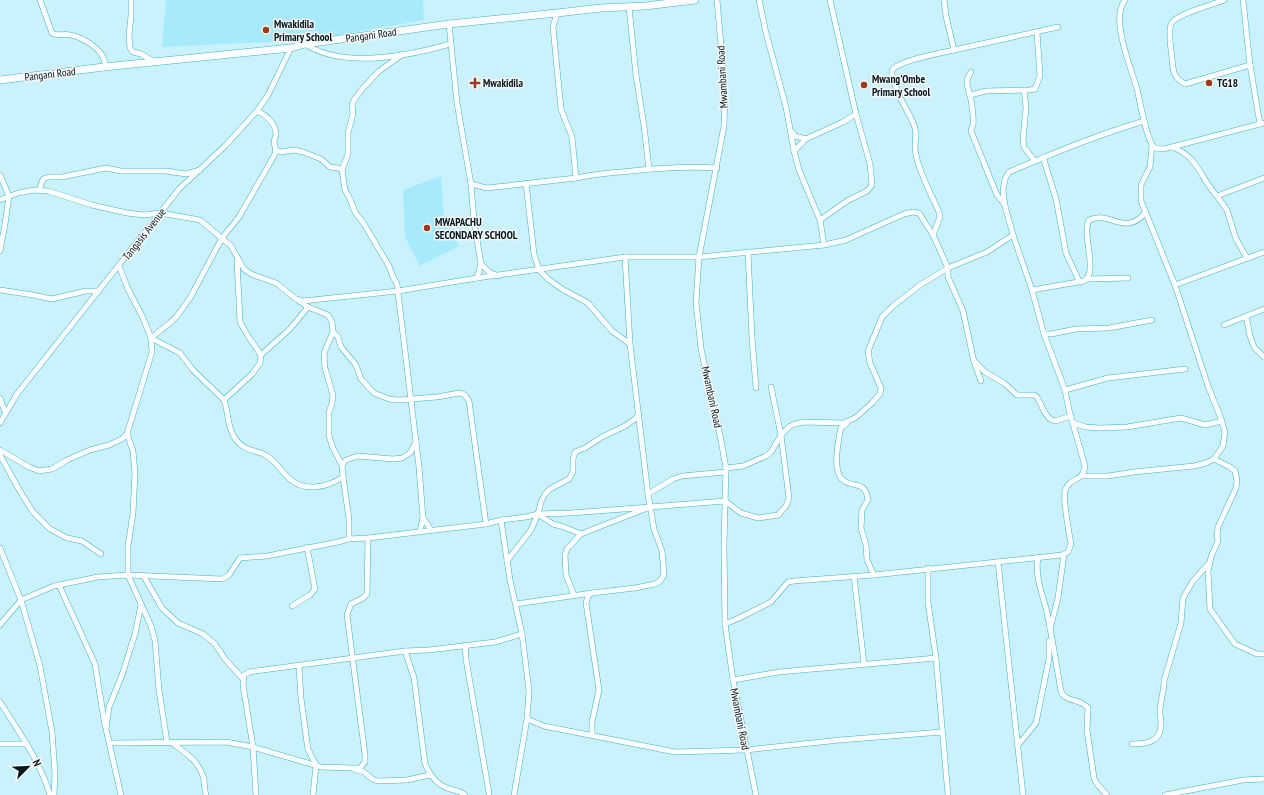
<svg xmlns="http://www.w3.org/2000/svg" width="1264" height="795" viewBox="0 0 1264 795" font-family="'PT Sans Narrow',sans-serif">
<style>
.built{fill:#a7eafc}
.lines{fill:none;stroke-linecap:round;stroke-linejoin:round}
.street-casing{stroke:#3ab1cc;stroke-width:6}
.secondary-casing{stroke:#3ab1cc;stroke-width:8}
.street{stroke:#fff;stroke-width:5}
.secondary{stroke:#fff;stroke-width:7}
.poi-dot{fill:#a0391a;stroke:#f7f7f7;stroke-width:1.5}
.labels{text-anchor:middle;stroke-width:3;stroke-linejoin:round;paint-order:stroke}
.poi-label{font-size:11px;font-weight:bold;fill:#01171d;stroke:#f7f7f7;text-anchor:start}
.street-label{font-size:11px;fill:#01171d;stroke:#f7f7f7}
</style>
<rect width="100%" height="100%" fill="#caf2fd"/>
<g class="built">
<path d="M166,0H423L424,20L312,40L162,47Z"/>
<path d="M441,176L444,218L459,246L420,266L405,237L403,190Z"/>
</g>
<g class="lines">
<g class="street-casing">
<g id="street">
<path d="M40,0L52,33C58,37 64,33 70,35C80,36 96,46 102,55C104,58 105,63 106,67"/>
<path d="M131,0V16L129,35L130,48L133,52L141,54L155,62"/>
<path d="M717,0L725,91L724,126L699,257L696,303L701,348L710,394L720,435L726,468L724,544L725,624L733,680L756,795"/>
<path d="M759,0L766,33L786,107L794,151L799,170L820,220L824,245L846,240L904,214L913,212L919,213L933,235L948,268V277L963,311L974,362L981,381"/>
<path d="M1125,0C1119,8 1119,17 1120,26C1122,48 1131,68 1137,89C1140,101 1146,139 1154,147C1159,151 1166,148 1172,147L1264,123"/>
<path d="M1224,0C1213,5 1175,14 1171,24C1168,34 1171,48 1172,58C1173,71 1173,77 1185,84L1250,65"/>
<path d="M1243,0L1250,65L1260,124"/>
<path d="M629,7L636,75L644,126L649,169"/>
<path d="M557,13L553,27L561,109L572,137L576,178"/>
<path d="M449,24L457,103L471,184L487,188L576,178C594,174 612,173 631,171C660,168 688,166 717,168"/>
<path d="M305,44C344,69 408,56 450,44"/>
<path d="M954,50L1058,27"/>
<path d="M403,54L378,72L363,88L354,100L352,105L353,114L348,133V154L342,170L345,190L350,199L355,212L364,224L389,266L393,277L397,284L419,467L423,518L420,531"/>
<path d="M971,72C964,83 968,85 970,96C972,103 974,119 973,125C972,127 971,129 971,131L997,195L1005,205"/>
<path d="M1024,90L1026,108L1023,139L1024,147L1034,160"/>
<path d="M970,95L986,91L1030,90L1035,89L1040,76L1037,32"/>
<path d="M792,132L795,136L806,139"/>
<path d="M1172,147C1199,157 1200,178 1217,196L1264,178"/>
<path d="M276,150L281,152L294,150L303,152L321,159L330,167L338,168L342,170"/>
<path d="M794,151L806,139L843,122L856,114"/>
<path d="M1043,157L1056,199L1066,253L1079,281"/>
<path d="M0,175L9,196L5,224L0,251"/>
<path d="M526,183L534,254L539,270L548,279L562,289L588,303L612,331L630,344"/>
<path d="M471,184L474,221L481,264L477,278"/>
<path d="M39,190L43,179L49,177H62L106,168L121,171H166L186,174L200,170"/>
<path d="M1217,196L1227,210L1236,239L1247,258"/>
<path d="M0,200L18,193L34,190L48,191L92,205L127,213L144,215L160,213L200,220L231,246L244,269L251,274L276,283L296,299L303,301L398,291L477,278L625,257H699L824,245"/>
<path d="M820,220L847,201L867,191L872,185L870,164L856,114L830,0"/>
<path d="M933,235L940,217L939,212C931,193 920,175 916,155C913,146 918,134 914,125C910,114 902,104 898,92C896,87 889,74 893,69C901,60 941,53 954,50L946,16L944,0"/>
<path d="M748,252L752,338L756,388"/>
<path d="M237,260L240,322L248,336L261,355"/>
<path d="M481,264L489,272L498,276"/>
<path d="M119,266L128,289L143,318L151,338L180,353L193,370L224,400C229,414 227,429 237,441C245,451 257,450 267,456C277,462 282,473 291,480C306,492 328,487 343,477"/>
<path d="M1088,279L1128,278"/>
<path d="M1175,285L1264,252"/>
<path d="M0,290L33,295L52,299L86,291H99"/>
<path d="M1032,290L1084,281C1099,272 1081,234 1089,220C1110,210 1125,237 1145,213"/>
<path d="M299,301L308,307L328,315L332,322L333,332L324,353L325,368L333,395L332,404L329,412V436L333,448L342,465"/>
<path d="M1246,316L1250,336L1254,347L1264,357"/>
<path d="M1224,325L1264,309"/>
<path d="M333,332L338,337L341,347L356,365L361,379L374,393L389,399L399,400L437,397L459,393C464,393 466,396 469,401L486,524"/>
<path d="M1044,334H1051L1076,329L1109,328L1152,320"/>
<path d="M975,362L985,372L1004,383L1017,395H1034L1037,397L1045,413L1050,419L1055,421L1071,416"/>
<path d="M1065,390L1108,378L1185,369"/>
<path d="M0,398L5,412"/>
<path d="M224,400L252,374L260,363L261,355L273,344L290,329L308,307"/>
<path d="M0,423L17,394L179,189L225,146L257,111L268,95L291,48"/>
<path d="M847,423L841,428L840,432C838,444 833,468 841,478C851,490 865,478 868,500L862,510L861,528L866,545L867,560L874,575"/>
<path d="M1073,423L1086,427L1100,428L1127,427L1181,418L1205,425L1222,421"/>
<path d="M127,434L133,451L135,473L133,513L128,546V575L151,626L155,641L159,690L167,742"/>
<path d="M0,450L29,467L39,471L52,469L67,460L90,450L109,445L122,439L127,434L152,352L151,338L171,322L177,316L190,298L222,238L239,217L275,154C277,149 274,146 274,141C274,141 276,135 276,135C276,123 266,115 257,111"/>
<path d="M0,455L21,493L33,512L50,529L67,538L82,541L101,554"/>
<path d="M1214,459L1230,467L1235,471L1237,480L1236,488L1218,527L1217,536L1218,541L1211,557L1208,571L1210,609L1235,644L1257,654H1264"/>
<path d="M726,468L743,466L766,456L771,452L781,435L790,426L795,424L803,422L843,423L855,418L872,403L880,394L881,388L870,363L868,351L882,317L893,306L920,285L948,268L987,252L1013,235"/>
<path d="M1082,476H1108L1134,472L1194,466L1206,463L1214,459L1223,446L1225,432L1220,416L1208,386L1175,285L1141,201V185L1150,167L1152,145"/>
<path d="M648,494L673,479L682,476L726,472"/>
<path d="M539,515L553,524L564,527L581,534"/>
<path d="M423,518L431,530"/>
<path d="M501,520L510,580L522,634L529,691L527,719L544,726L675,752L746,750L840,740L942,732"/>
<path d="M349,539V519L343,477L342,465L346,460L358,456L393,459L402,458L410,453L416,442"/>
<path d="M0,548L21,600L40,666L52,732L55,773L54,795"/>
<path d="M1038,557C1035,575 1041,591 1046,608C1052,635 1056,664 1061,691C1064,702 1082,699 1088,708L1087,730L1094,778L1097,784L1107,795"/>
<path d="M507,561L531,530L538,514L541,502L545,494L550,489L569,479L573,472V459L575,452L585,448L602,437L625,426L635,419L639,414"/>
<path d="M998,562L1023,795"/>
<path d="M928,568V602L936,658L948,795"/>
<path d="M143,575L162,608L178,623L203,634L215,644L225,659L243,679"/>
<path d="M854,576L864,664"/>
<path d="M59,585L95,664L105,726"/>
<path d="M574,595L566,575L565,555L567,549L581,534L650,507L725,501L741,513L758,518L778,515L786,506L789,498L781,435L771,387"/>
<path d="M516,604L592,593L635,588L655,584L660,581L664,575L662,551L654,529L648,494L630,344L625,257"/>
<path d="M292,606L310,595L315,589L307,547"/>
<path d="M725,624L739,618L771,602L788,582L794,581L874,575L1062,555L1068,552L1071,544C1069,533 1063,500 1065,491C1069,477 1084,482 1085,466L1069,410L1065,390L1044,334L1032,290L1013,235L1005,206L1003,191L1005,179L1009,172C1054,153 1097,135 1144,121"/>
<path d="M0,625L21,600L54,586L98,577L128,575L222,579L229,575L240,558L267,556L338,542L349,539L368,538L486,524L501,520L526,517L538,514L571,513L650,507"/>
<path d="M1050,629L1058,598L1064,554"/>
<path d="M465,645L466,659L489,793"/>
<path d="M405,651L414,678L425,764C430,775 438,786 450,789C456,791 461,791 465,795"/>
<path d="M299,666L301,698L307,743L308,749L316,765L313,795"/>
<path d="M733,680L779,672L936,658"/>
<path d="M0,702C19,732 40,761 50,795"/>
<path d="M592,735V722L599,690L586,603L588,596L592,593"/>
<path d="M171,742C184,752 198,760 203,776C205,782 204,789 206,795"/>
<path d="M110,743L226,742L253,747L321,767L353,768H360L365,762V755L347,615L351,604L363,598L367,594L368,538"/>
<path d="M0,744H27"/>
<path d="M1132,744C1148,744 1162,742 1161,721C1161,717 1159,713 1160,709C1161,699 1164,691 1164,681L1181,623L1183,598L1193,581L1209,563"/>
<path d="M1018,745L1036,723L1037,718L1049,659V641"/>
<path d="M354,769L364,772L372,779L378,781L407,780L430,775"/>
<path d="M121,795L106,729L109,707L122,675L135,634L141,605"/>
<path d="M256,795L253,747L243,685L244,675L249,672L405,651L429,650L495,642L522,634"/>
<path d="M514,795L527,719"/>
<path d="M1165,795L1243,780L1264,779"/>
</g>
</g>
<g class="secondary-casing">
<path id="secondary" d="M0,80L104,67L291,48L305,44L449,24L557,13L601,8L645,6L695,0"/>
</g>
<use href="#street" class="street"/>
<use href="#secondary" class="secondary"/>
</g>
<g class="poi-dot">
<circle cx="266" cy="30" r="4"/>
<path d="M473 77h4v4h4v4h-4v4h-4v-4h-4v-4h4z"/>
<circle cx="1209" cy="83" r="4"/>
<circle cx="864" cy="85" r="4"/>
<circle cx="427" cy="228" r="4"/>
</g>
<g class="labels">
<g class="poi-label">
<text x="274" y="28">Mwakidila<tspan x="274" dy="13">Primary School</tspan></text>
<text x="872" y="83">Mwang'Ombe<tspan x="872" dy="13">Primary School</tspan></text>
<text x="483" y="87">Mwakidila</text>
<text x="1217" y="87">TG18</text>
<text x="435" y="226">MWAPACHU<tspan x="435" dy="13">SECONDARY SCHOOL</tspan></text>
</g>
<g class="street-label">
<text transform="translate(371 35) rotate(-8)" y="4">Pangani Road</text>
<text transform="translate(50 74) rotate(-7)" y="4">Pangani Road</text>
<text transform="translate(722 77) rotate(-93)" y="4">Mwambani Road</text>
<text transform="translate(144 234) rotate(-52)" y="4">Tangasis Avenue</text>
<text transform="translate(712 397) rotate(78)" y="4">Mwambani Road</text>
<text transform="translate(740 719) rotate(79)" y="4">Mwambani Road</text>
</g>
</g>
<g transform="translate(28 767) rotate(66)" stroke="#f7f7f7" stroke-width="3" paint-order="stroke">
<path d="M0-3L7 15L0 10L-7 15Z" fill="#01171d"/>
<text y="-6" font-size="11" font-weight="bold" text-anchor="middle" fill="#01171d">N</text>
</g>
</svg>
